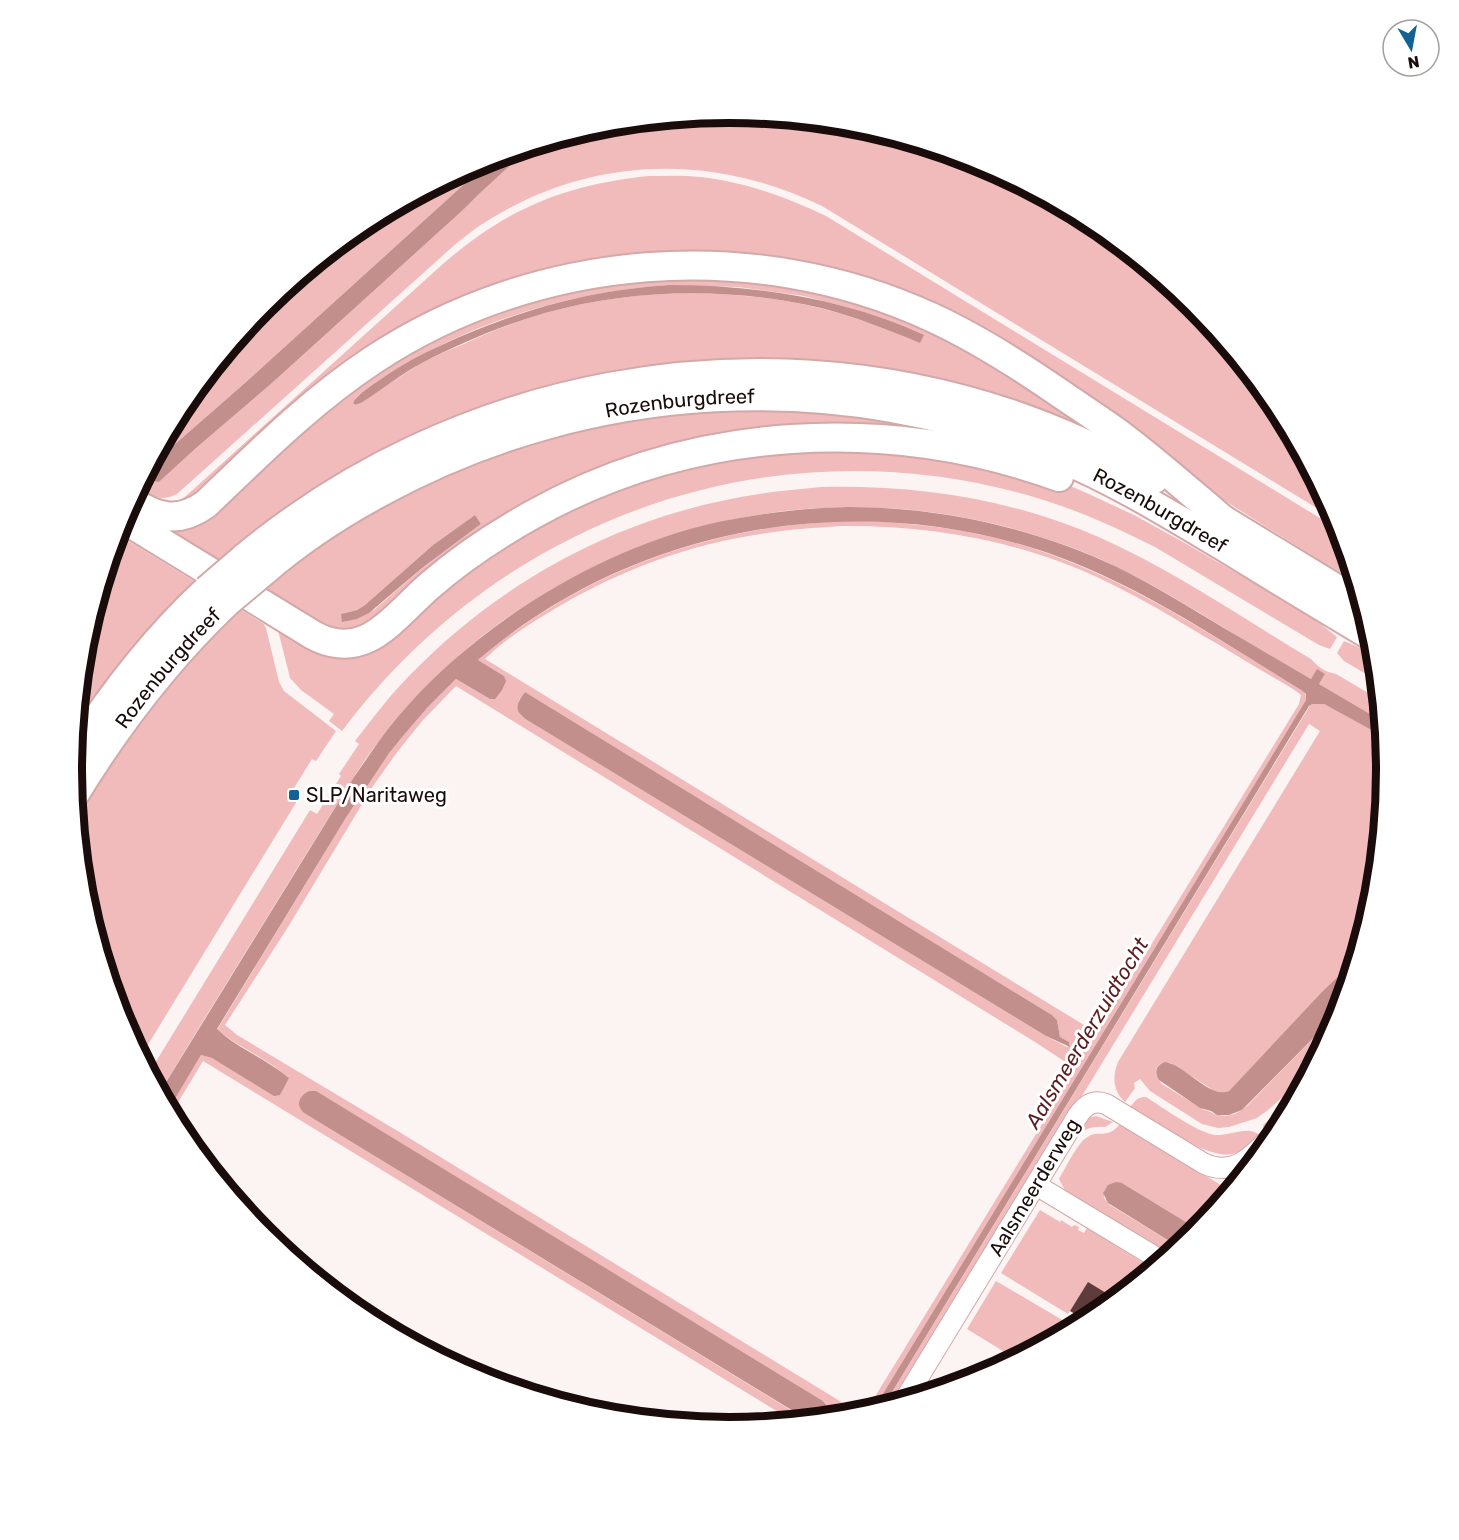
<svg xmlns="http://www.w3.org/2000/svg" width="1459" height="1540" viewBox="0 0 1459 1540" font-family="Rubik,sans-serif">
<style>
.green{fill:#f0bbba;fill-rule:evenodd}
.water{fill:#c28f8d}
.building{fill:#5e3c3b}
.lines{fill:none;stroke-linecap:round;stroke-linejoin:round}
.minor-casing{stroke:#d2a9a8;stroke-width:22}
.highway-casing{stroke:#d2a9a8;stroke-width:32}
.minor{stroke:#fff;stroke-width:20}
.highway{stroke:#fff;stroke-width:28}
.highway-bridge-casing{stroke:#d2a9a8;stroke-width:32;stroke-linecap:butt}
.highway-bridge{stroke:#fff;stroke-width:28}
.poi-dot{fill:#136294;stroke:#fff;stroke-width:2}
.labels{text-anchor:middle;stroke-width:6;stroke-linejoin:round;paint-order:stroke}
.street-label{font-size:20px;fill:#190c0b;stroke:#fff}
.poi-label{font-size:20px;fill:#190c0b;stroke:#fff;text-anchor:start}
.water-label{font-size:21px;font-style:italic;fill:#5d1e21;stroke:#fff}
.rim{fill:none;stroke:#190c0b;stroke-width:8}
</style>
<rect width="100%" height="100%" fill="#fcf3f3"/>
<g class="green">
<path d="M730,113L858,125L981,163L1095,224L1195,305L1276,405L1338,521L822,206C709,151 585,156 479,226C469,233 459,241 450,249L177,494C161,502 152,497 138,489L142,490L151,481L159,482L195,449L272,383L463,210L478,195L531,146L602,125Z"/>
<path d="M493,158L246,382L150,466L183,404L265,305L365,223L478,162Z"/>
<path d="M648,176C665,176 683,175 700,177C745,182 786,197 826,216L1341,531L1356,581L1319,560L1184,475L1051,381L773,266L487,297L185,508L147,503H177L187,495L444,263C508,208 565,185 648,176Z"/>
<path d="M690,270L884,303L1114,436L693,367L375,505L547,433L705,406L901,418L939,440L641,463L391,614L342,636L129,506L160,522L313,410L496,304ZM669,285L738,287L804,296L846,307L884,319L920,342C887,329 855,317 820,308C731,287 633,288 545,313C517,321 490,332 464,344C448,350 433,357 418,365C399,377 380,390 361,403L355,405L353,403C356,394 379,380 388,375C472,321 570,292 669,285ZM475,515L481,524L422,568L375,609L357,619L341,614L357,610L365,605L433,545Z"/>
<path d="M838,441L1042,475L1080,490L1134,515L1183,542L1283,600L1317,621L1337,637L1330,649L1319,645L1155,547C1117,528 1078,510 1037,498C777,420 504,515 342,731L329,721L334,714L301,690L290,678L277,626L331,647L465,563L632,476Z"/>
<path d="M821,487C928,485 1026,501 1122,548C1188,580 1249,622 1311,659C1318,667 1325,672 1336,674L1380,700L1382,721L1319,684L1325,674L1317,670L1311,679C1282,662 1252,645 1223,627C1177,599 1131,571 1081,551C904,482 715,494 551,590C520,608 489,629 462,653C444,669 428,688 411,706C400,719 388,731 377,744C366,757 357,772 348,787C331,813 315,840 298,867C252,942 205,1017 160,1092L149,1073L310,810L317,814L341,776L339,774L359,744L355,741C373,718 390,695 411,674C495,587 607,524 726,500C758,493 789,490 821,487Z"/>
<path d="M856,521C903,522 950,527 996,538C1108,565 1205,631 1301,690C1305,693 1307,695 1306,700L873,1410L865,1413L1076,1069L1035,1042L456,686L423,720L398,751L373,786L288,927L225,1025L237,1035L401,1133L861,1414L831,1417L830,1410L823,1401L315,1091H309L302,1096L304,1113L807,1420L793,1421L203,1061L171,1114L169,1109L201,1055L212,1058L280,1095L288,1077C267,1059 239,1047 217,1030L347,816L372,779L389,752L428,707L456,679L490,699L504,676L478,660C584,570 716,523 856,521ZM840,526C939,525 1033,543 1121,589C1154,605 1184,625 1216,643C1234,654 1252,665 1271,676C1281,682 1293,688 1301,695L1299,704L1097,1033L485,659C505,639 531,623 556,608C620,570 692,543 767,533C791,529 815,528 840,526ZM525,692L1052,1015L1057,1020L1060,1037L1069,1042L1070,1046L1067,1047L1046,1036L527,720L521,715L517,706L519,700Z"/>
<path d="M117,534L264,624L266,628L279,682L284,691L336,731L316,761L312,759L289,796L297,801L141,1056L122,1021L85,898L76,809L75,736L85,641Z"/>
<path d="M1344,641L1356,646L1376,658L1378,681L1344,661L1337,653Z"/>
<path d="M1311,704H1324L1384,737L1387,770L1374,899L1356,958L1345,968L1229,1091L1223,1093L1213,1090L1171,1063C1155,1060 1152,1073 1162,1084L1204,1110C1210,1111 1213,1114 1218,1115C1231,1118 1241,1112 1249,1104L1340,1011L1337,1022L1310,1072L1268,1110L1257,1118L1229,1127L1218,1128L1202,1124L1150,1091L1140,1079L1134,1083L1135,1088L1125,1102C1113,1091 1112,1077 1118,1062L1320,731L1309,724L894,1404L883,1407Z"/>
<path d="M1301,1090L1291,1107L1265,1131L1263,1126L1264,1124Z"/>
<path d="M1143,1097H1146C1162,1107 1198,1133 1215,1135C1230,1136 1250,1124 1260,1136C1252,1143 1243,1152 1232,1154C1208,1160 1151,1121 1130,1107L1137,1099Z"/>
<path d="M1096,1116L1113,1122L1105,1127C1093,1126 1085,1128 1076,1137L1087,1118Z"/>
<path d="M1120,1124L1231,1191L1199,1230L1122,1183C1113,1183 1110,1183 1104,1191V1198L1110,1205L1179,1247L1169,1256L1067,1194L1059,1179C1065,1169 1077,1144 1086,1138C1099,1128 1106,1141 1120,1124Z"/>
<path d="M1040,1210L1060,1222L1061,1220L1072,1227L1074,1225L1079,1227L1078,1230L1084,1233L1087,1228L1153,1269L1116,1299L1088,1283L1068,1314L1001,1273Z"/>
<path d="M996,1281L1064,1321L1062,1324L1071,1330L1016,1359L967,1329Z"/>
</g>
<g class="water">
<path d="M531,146L478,195L463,210L272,383L195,449L159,482L151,481L141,490L138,488L147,478L146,474L150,466L246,382L493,158Z"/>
<path d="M669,285C756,285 844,298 924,335L920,343C887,329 855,317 821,308C731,287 634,288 545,313C503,325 461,343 422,363C401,374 382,390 361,403L355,405L353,403C356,395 375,383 384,377C410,359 440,345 469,333C536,305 597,290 669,285Z"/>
<path d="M848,507C941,507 1034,528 1117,567C1154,585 1189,607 1224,628C1253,645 1282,662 1311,679L1317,669L1325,674L1319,684L1382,721L1384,737L1324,704H1312L1309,706L883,1407L873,1410L1306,700V694L1301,690C1225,643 1143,588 1059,557C863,485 636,524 478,660L504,676L506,681L502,690L495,699H490L456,679L428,707L403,736L389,753L372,779L347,816L217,1029C238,1049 267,1059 289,1078L280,1095L274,1096L212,1058L201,1055L169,1109L160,1092L354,777C368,757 381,737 397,718C474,626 599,548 718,522C761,513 804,508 848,507Z"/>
<path d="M475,515L481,524L422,568L369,613L357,619L342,622L341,614L357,610L365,605L433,545Z"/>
<path d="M525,692L1052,1015L1057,1020L1060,1037L1069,1042L1070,1047L1046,1036L527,720C513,710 516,704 525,692Z"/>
<path d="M1356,958L1340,1011L1242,1110L1229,1115H1217L1211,1111L1200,1108L1159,1080C1154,1072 1156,1064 1166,1062C1186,1066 1210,1099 1229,1091L1321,993Z"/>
<path d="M309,1091H316L823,1401L830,1410L831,1417L807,1420L803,1417L304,1113C295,1105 299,1096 309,1091Z"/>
<path d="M1116,1182L1122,1183L1199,1230L1179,1247L1108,1203L1103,1193L1108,1185Z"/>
</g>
<path class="building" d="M1088,1282L1116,1299L1095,1317L1087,1321L1070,1311Z"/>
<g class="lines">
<g class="minor-casing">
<g id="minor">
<path d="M1036,1185L1162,1261"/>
<path d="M904,1401L1077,1117C1084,1106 1093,1099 1106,1104L1203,1163C1236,1180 1257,1150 1279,1129"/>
</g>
</g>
<g class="highway-casing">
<g id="highway">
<path d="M131,501C158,518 178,524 206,504C259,453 311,401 373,360C536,252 753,235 931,317C977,338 1019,365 1061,394C1080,407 1100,420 1118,433C1154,460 1188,490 1222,519"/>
<path d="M1207,510L1363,605"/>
<path d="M122,518L313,635C329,644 348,647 366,639C387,630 410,603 428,587C460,559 496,535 532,515C693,425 887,415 1059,477"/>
<path d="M243,559C455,382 750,326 1011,414C1061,431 1108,453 1154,479"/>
<path id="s1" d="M264,571C299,541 338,515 379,493C586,379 840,364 1058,457C1116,481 1169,514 1223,546C1273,577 1323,607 1373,637"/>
<path d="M74,753C112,694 155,638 207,590"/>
<path id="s2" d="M74,795C118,723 166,660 227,602"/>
</g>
</g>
<use href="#minor" class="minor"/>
<use href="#highway" class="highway"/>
<g class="highway-bridge-casing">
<g id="highway-bridge">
<path d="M207,590L243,559"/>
<path d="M227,602L264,571"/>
</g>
</g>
<use href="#highway-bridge" class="highway-bridge"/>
</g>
<rect class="poi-dot" x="288" y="789" width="12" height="12" rx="3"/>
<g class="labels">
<g class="street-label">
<text dy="7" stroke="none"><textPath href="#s1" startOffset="456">Rozenburgdreef</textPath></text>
<text dy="7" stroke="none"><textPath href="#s1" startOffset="958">Rozenburgdreef</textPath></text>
<text dy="7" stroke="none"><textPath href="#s2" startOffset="158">Rozenburgdreef</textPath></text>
<text transform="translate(1034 1187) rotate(-59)" y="7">Aalsmeerderweg</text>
</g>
<g class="poi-label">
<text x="306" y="802">SLP/Naritaweg</text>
</g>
<g class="water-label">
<text transform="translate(1087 1033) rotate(-59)" y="7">Aalsmeerderzuidtocht</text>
</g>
</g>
<path d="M0 0H1459V1540H0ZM82 770a647 647 0 1 1 1294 0a647 647 0 1 1-1294 0Z" fill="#fff" fill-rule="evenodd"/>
<path class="rim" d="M82 770a647 647 0 1 1 1294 0a647 647 0 1 1-1294 0Z"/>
<g transform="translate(1411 48) rotate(170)"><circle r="28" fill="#ffffff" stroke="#a39e9d" stroke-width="1.5"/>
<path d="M0-4.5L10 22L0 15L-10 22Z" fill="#136294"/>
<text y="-9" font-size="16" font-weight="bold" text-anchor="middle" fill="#190c0b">N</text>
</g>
</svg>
